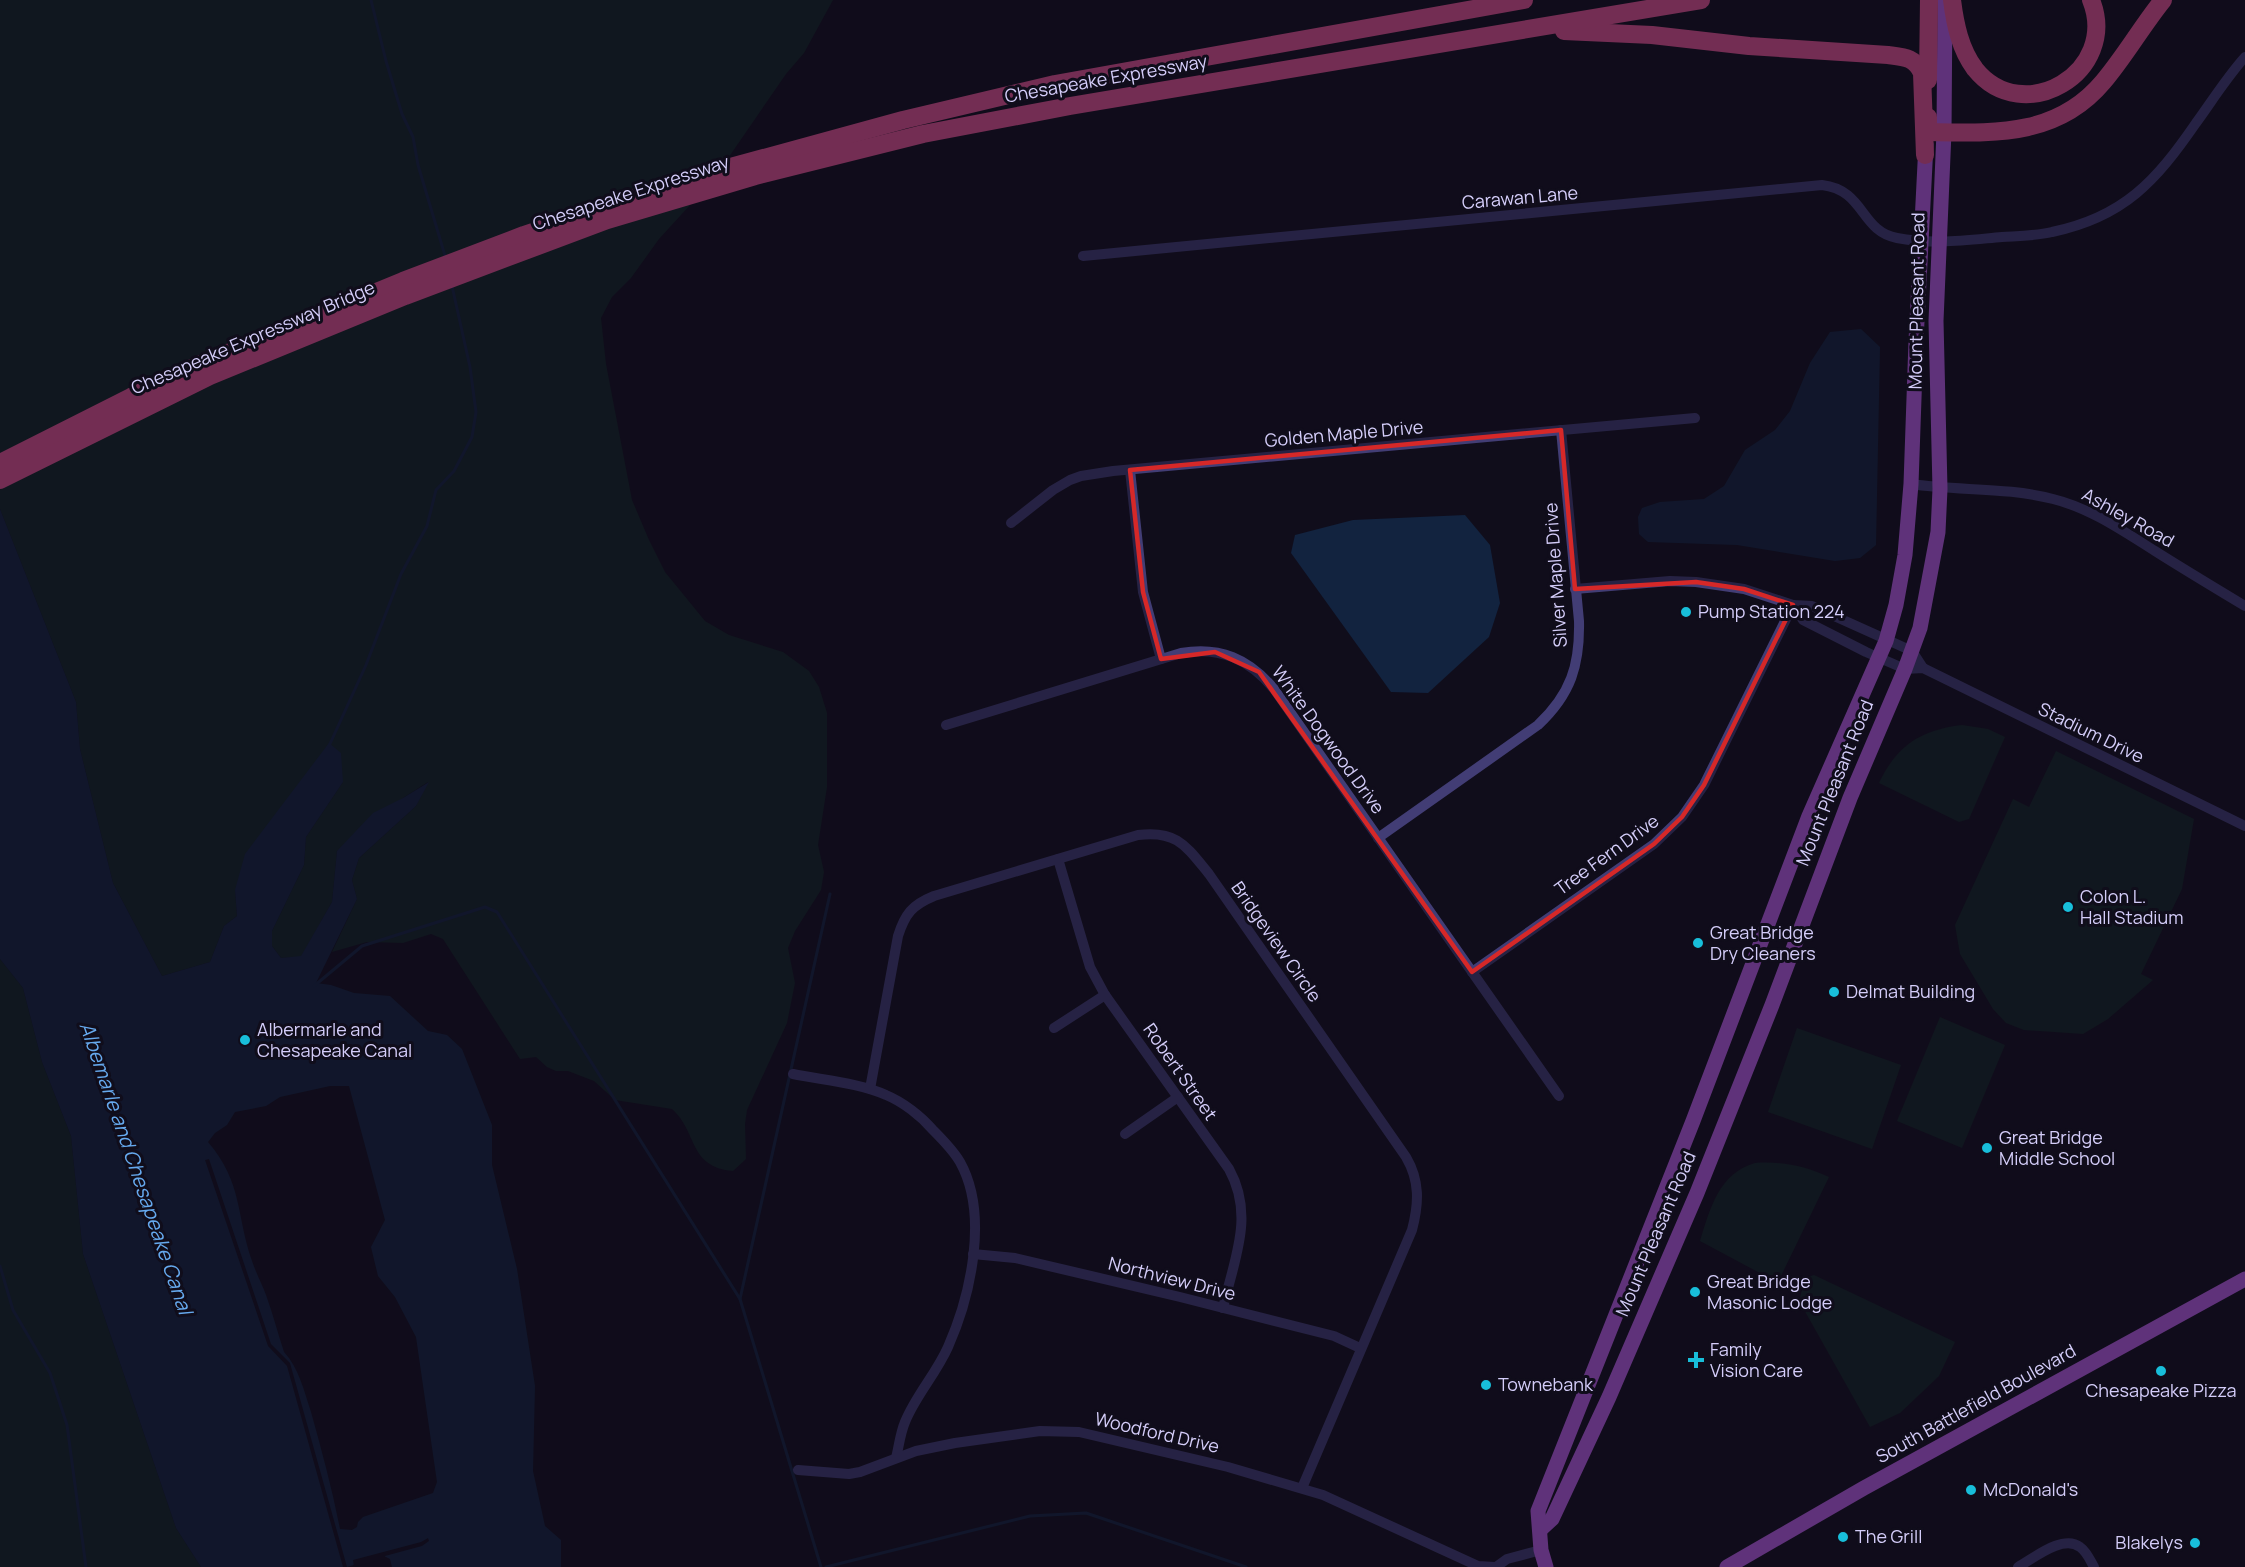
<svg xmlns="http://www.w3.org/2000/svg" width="2245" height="1567" viewBox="0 0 2245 1567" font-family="Manrope,sans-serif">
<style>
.green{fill:#112424}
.water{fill:#12233f;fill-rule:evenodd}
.pier{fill:#100d1b}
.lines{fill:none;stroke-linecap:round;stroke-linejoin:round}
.stream{stroke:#12233f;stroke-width:3}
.street{stroke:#423d75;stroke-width:10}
.primary{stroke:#bf60ed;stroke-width:15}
.highway{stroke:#ec5597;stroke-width:18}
.marked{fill:none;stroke:#d62828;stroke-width:4.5;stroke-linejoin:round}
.poi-dot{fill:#18beda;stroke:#100d1b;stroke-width:2}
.labels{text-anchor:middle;stroke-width:6;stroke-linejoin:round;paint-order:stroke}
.street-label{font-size:18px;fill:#d4cdf9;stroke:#100d1b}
.poi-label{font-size:18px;fill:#d4cdf9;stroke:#100d1b;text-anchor:start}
.water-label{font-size:20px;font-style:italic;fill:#66a9ee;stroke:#100d1b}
</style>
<rect width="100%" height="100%" fill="#100d1b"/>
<g class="green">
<path d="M0,0H833L804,53L786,74L713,180L659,239L631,278L612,297L601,318L606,364L632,500L649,540L665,572L705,621L729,635L783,652L809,671L819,687L827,713V787L818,845L824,872L821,890L795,931L788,948L795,983L787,1023L747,1110L745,1124L746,1159L733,1171C688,1167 698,1132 672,1109L615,1100L594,1081L568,1071H556L547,1067L536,1057L520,1059L443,939L431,934L403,943L367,942L332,952L357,899L352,880L359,858L416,806L428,782L403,798L337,851L332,902L301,957L281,958L272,946V931L304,865L306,837L343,782L235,890L237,916L224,926L210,962L162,976L113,883L80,749L76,702L0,509Z"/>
<path d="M1962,725L1988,729L2005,737L1969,819L1959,822L1879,783C1897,745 1921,730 1962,725Z"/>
<path d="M2056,751L2194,819L2182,889L2141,974L2153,980L2108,1019L2083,1034L2024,1030L2006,1023L1993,1009L1960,954L1955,925L2013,799L2029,807Z"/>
<path d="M0,959L23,988L42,1062L71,1136L83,1254L176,1528L201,1567H0Z"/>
<path d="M1940,1017L2005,1045L1962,1148L1897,1121Z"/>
<path d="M1797,1028L1901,1065L1872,1149L1768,1112Z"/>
<path d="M1755,1163C1782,1161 1805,1166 1829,1177L1781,1276L1771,1279L1700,1241C1710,1209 1719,1173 1755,1163Z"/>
<path d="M1814,1275L1955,1342L1939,1376L1900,1413L1870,1427L1802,1306L1796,1313L1805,1278Z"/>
</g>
<g class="water">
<path d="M1861,329L1880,347L1876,545L1860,558L1835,561L1737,545L1648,542L1639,534L1638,517L1642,508L1660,502L1704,499L1724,486L1745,450L1775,430L1790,411L1810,363L1830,332Z"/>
<path d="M0,509L76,702L80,749L113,883L162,976L210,962L224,926L237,916L235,890L245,854L329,743L341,753L343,782L306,837L304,865L272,931V946L281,958L301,956L332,902L337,851L373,813L403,798L429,782L416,806L359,858L352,880L357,899L316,983L331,985L354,993L390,996L428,1031L447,1035L462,1049L492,1125V1165L517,1269L535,1386L533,1471L545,1526L561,1540V1567H392L390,1559L384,1556L347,1567H201L176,1528L83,1254L71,1136L42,1062L23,988L0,959ZM330,1086H349L385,1220L371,1247L378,1276L395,1297L416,1337L437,1482L433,1493L363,1517L358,1522L357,1527L352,1530L340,1529C332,1489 322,1451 311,1412C304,1391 299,1368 284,1352C278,1334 273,1314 266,1295C262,1284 256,1273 252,1261C236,1215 243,1183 208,1142L215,1133L227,1125L235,1112L266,1106L280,1097Z"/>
<path d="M1465,515L1490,545L1500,603L1489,637L1428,693L1391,692L1291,553L1295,535L1353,520Z"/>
</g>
<g class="pier">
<path d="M209,1159L271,1344L290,1363L347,1567H343L287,1366L268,1346L205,1160Z"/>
<path d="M428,1538L429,1541L422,1546L385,1556V1559L354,1567L353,1560L421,1542Z"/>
</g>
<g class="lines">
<g class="stream">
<path d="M371,0L386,61L402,114L413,137L418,165L446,259"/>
<path d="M329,746L366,665L401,574L427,526L436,490L454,471L472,437L476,412L470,367L452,286"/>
<path d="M314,986L362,946L485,907L497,912L740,1299L821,1567"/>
<path d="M0,1266L13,1310L50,1373L67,1425L86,1567"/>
<path d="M740,1299L830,894"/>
<path d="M826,1567L1030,1516L1086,1513L1246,1567"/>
</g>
<g class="street">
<path d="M1083,256L1822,185C1865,190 1860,231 1897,238C1932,245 1967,240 2002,237C2018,236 2036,236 2052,232C2124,217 2156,181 2196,123C2212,101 2227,77 2245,57"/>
<path d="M1130,470L1143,592L1161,659"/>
<path d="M1911,484C1958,491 2007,487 2053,499C2090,508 2123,531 2155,551C2185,570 2215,588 2245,606"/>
<path d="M1011,523L1053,490L1070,480L1081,476L1113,471L1695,418"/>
<path d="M1575,589L1670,581L1696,582L1744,589L1793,605L1812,606L1912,651L1923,668"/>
<path d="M1793,605L1803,620L1866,652L1905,669L1923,668L2245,826"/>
<path d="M946,725L1181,653C1220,646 1249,659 1274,689L1559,1096"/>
<path d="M1378,838L1538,725C1571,694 1580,665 1579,621L1561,430"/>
<path d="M1058,859L1090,967L1105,995L1229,1169C1255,1216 1234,1259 1223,1308"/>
<path d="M1472,972L1654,844L1682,817L1704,785L1793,605"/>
<path d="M1054,1028L1105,995"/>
<path d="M793,1074C822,1080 860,1083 886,1095C903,1102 921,1116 933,1130C943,1140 953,1150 960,1162C989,1214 971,1295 948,1347C936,1374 916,1395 905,1422C900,1434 899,1446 896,1458"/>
<path d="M870,1089L898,936C905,914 912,905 934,896L1138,835C1177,830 1186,846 1209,874L1406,1157C1420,1181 1419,1203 1412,1230L1302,1488"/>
<path d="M1125,1134L1178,1097"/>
<path d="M973,1254L1015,1258L1180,1297L1334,1336L1360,1348"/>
<path d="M798,1470L849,1474L860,1472L916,1451L955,1443L1040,1431L1079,1432L1228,1467L1323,1495L1478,1566L1494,1567"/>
<path d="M1496,1567L1507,1559L1541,1550"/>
<path d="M2018,1567C2034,1558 2063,1534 2080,1547C2087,1552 2090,1560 2094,1567"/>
</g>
<g class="primary">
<path d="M1540,1530L1552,1519L1609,1397L1697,1193L1772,1005L1850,798L1905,669L1920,628L1938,532L1940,489L1936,321L1944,132L1945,0"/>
<path d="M1546,1567L1541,1550L1538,1511L1693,1121L1809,816L1886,641L1896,605L1905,555L1911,484L1916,341L1926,144"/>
<path d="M1727,1567L1864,1488L2245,1279"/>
</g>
<g class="highway">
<path d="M1952,0C1955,24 1960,49 1975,69C2023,129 2120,72 2091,0"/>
<path d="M1564,31L1652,35L1749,46L1888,55C1904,57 1915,57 1922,73L1925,155"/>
<path d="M1928,80L1929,0"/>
<path d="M1928,117V132C1994,133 2057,137 2103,82C2125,56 2142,26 2163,0"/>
<path d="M0,463L131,397L201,364L403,281L524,235L705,174L903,120L1055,84L1524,0"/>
<path d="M0,480L210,376L405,296L607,220L755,176L923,134L1070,106L1701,0"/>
</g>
</g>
<path d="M0 0H2245V1567H0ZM1561,430L1575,589L1696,582L1744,589L1793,605L1704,785L1682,817L1654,844L1472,972L1259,672L1215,652L1161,659L1143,592L1130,470Z" fill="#100d1b" fill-opacity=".55" fill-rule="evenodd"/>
<path class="marked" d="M1561,430L1575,589L1696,582L1744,589L1793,605L1704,785L1682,817L1654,844L1472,972L1259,672L1215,652L1161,659L1143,592L1130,470Z"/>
<g class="poi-dot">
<circle cx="1686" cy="612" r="6"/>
<circle cx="2068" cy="907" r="6"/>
<circle cx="1698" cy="943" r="6"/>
<circle cx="1834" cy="992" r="6"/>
<circle cx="245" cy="1040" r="6"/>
<circle cx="1987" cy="1148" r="6"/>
<circle cx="1695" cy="1292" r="6"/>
<path d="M1693 1351h6v6h6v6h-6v6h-6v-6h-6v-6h6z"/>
<circle cx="2161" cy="1371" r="6"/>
<circle cx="1486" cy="1385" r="6"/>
<circle cx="1971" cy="1490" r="6"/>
<circle cx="1843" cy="1537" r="6"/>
<circle cx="2195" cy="1543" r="6"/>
</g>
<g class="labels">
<g class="street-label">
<text transform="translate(1106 79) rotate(-10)" y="6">Chesapeake Expressway</text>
<text transform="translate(631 193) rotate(-18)" y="6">Chesapeake Expressway</text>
<text transform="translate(1520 198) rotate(-5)" y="6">Carawan Lane</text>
<text transform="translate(1917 301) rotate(-89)" y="6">Mount Pleasant Road</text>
<text transform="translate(253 338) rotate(-23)" y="6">Chesapeake Expressway Bridge</text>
<text transform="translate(1344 434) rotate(-5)" y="6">Golden Maple Drive</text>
<text transform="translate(2128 518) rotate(29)" y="6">Ashley Road</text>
<text transform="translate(1556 575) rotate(-94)" y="6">Silver Maple Drive</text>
<text transform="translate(2091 733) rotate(26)" y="6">Stadium Drive</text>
<text transform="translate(1328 740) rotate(54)" y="6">White Dogwood Drive</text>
<text transform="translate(1835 783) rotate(-68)" y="6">Mount Pleasant Road</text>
<text transform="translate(1607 855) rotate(-36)" y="6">Tree Fern Drive</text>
<text transform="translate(1276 942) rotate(55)" y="6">Bridgeview Circle</text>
<text transform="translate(1180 1072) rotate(55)" y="6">Robert Street</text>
<text transform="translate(1656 1234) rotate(-67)" y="6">Mount Pleasant Road</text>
<text transform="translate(1172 1279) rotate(14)" y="6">Northview Drive</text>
<text transform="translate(1976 1404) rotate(-29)" y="6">South Battlefield Boulevard</text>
<text transform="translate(1157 1433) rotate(13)" y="6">Woodford Drive</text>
</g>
<g class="poi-label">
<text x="1698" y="618">Pump Station 224</text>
<text x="2080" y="903">Colon L.<tspan x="2080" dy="21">Hall Stadium</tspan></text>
<text x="1710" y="939">Great Bridge<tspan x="1710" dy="21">Dry Cleaners</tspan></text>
<text x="1846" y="998">Delmat Building</text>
<text x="257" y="1036">Albermarle and<tspan x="257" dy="21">Chesapeake Canal</tspan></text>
<text x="1999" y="1144">Great Bridge<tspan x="1999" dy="21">Middle School</tspan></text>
<text x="1707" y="1288">Great Bridge<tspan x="1707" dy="21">Masonic Lodge</tspan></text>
<text x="1710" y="1356">Family<tspan x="1710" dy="21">Vision Care</tspan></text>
<text x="1498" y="1391">Townebank</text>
<text x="2161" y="1397" text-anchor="middle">Chesapeake Pizza</text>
<text x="1983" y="1496">McDonald's</text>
<text x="1855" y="1543">The Grill</text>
<text x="2183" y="1549" text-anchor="end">Blakelys</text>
</g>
<g class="water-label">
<text transform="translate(136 1168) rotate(71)" y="7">Albemarle and Chesapeake Canal</text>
</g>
</g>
</svg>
